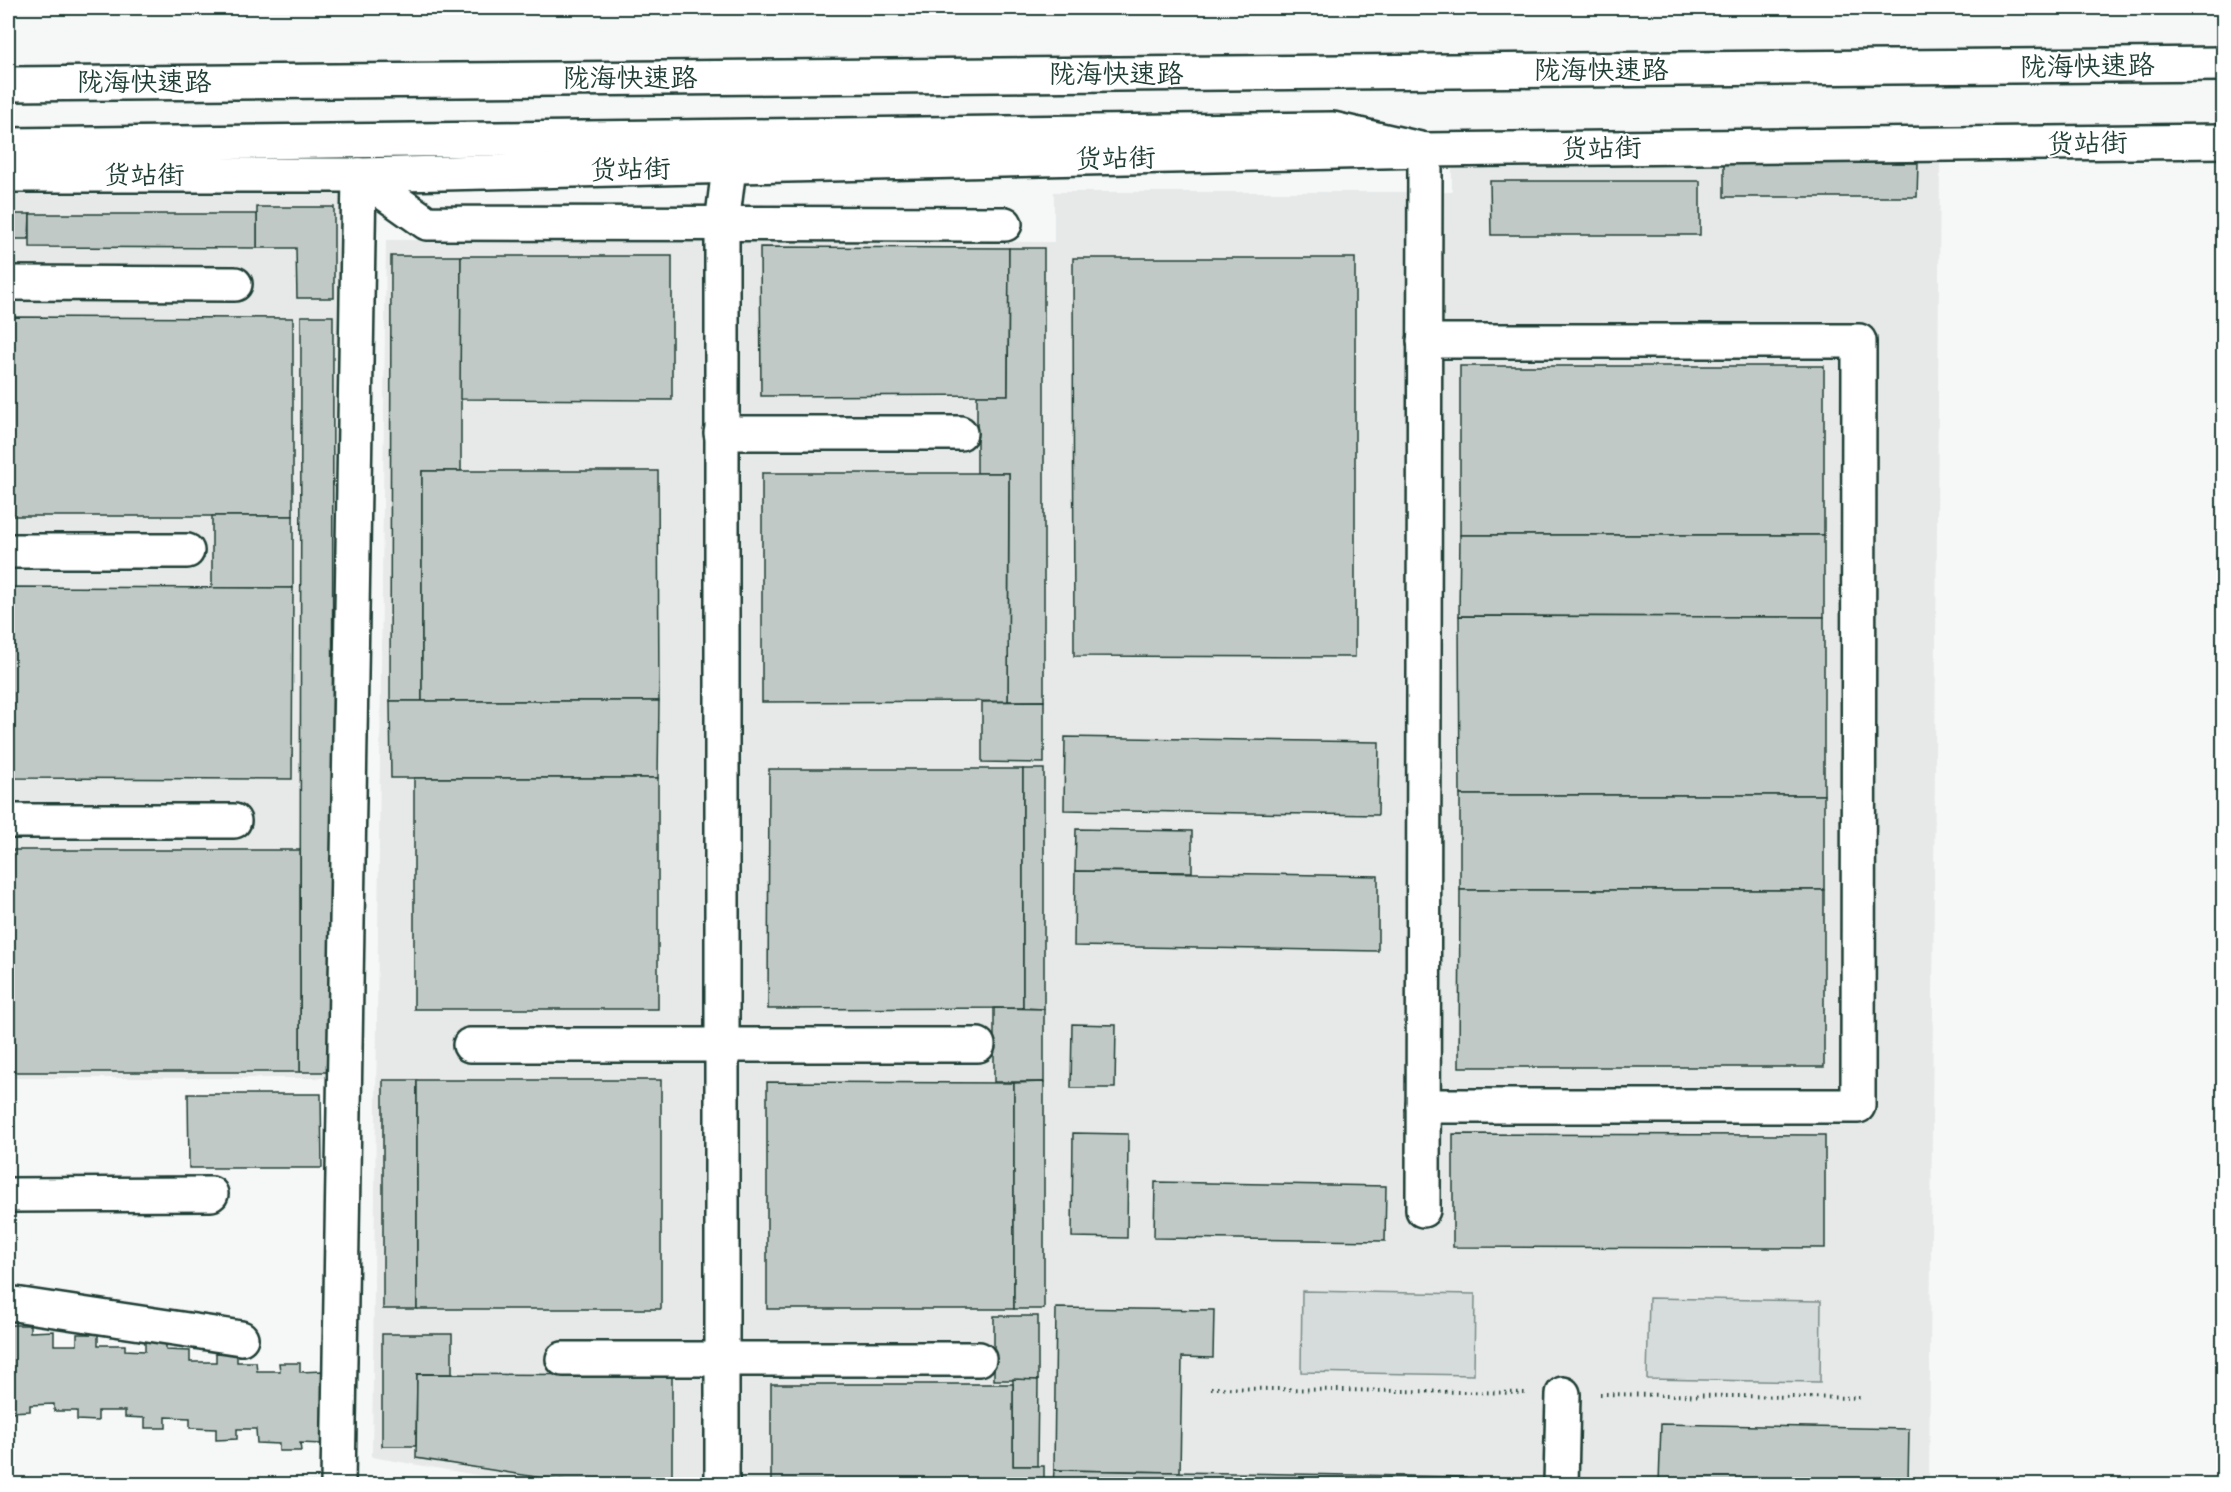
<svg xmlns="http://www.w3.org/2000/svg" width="2231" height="1492" viewBox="0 0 2231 1492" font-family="'Indie Flower','LXGW WenKai TC',sans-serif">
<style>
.built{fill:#e6e9e8}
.green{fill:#d6dcdb;stroke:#7a8c88;stroke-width:1.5}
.building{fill:#c0c9c6;stroke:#1f3d34;stroke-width:1.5}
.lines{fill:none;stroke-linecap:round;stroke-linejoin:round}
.minor-casing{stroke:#1f3d34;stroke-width:38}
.highway-casing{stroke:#1f3d34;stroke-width:38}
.path{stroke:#1f3d34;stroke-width:4;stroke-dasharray:1.5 4.5;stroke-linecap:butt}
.minor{stroke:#fff;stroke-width:33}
.highway{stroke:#fff;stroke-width:33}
.labels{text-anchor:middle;stroke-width:4.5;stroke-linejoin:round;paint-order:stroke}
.street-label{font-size:27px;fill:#1f3d34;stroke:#fff}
</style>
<rect width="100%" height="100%" fill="#f6f7f7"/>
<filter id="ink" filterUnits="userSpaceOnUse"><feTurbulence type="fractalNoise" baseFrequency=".0167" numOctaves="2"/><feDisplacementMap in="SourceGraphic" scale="12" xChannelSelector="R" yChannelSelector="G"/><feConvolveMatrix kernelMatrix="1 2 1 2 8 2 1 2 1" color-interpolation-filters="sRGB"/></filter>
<g filter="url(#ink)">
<g class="built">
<path d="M1452,158H1940L1929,1484H529L372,1457L386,240L1054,242V192H1452Z"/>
<path d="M8,193H340L339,1078H8Z"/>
</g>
<g class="green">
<path d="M1302,1291L1475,1294L1474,1375L1301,1372Z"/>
<path d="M1649,1298L1821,1301L1820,1382L1647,1379Z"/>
</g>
<g class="building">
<path d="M1724,162L1918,163L1917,197H1724Z"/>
<path d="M1490,181H1700V235H1491Z"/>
<path d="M257,207H334V298H297L296,248H257Z"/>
<path d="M8,214H30L29,239H8Z"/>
<path d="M30,214H257V248L30,247Z"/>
<path d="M760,247L1009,248L1008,395L761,396Z"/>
<path d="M1009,248H1044V701H1008L1009,473H977V395H1008Z"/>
<path d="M391,256H461V471H422V701H390Z"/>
<path d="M461,256H672V400L460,399Z"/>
<path d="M1073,258H1355V657L1074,656Z"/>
<path d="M301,316H333L332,1072H300Z"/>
<path d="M8,317L293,318V516H8Z"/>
<rect x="1460" y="366" width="364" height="169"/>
<path d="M422,471H658L659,701H422Z"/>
<path d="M762,473H1009L1008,701L762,702Z"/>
<rect x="212" y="516" width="81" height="72"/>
<path d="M1460,535H1824V617L1459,616Z"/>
<path d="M8,587L293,588L292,779L8,778Z"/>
<path d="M1459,616L1824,617V795H1460Z"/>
<path d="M390,701H659L658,778H391Z"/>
<path d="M1044,701V763L982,762V702Z"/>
<path d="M1065,737L1379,742L1378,815L1064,810Z"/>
<path d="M769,769H1023V1008L768,1009Z"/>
<path d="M1023,769H1044V1009L1023,1008Z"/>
<rect x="414" y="778" width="244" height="231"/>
<rect x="1460" y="795" width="364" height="95"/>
<path d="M1076,829L1192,831V872L1075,871Z"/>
<rect x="8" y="850" width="292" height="222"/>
<path d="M1075,871L1378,876V951L1074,946Z"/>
<path d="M1460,890H1824V1067H1459Z"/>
<path d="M994,1008L1044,1009V1082H994Z"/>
<path d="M1072,1024L1116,1025L1115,1088H1071Z"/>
<rect x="383" y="1080" width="34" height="229"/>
<rect x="417" y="1080" width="244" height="229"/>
<path d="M767,1082L1014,1083V1309H767Z"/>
<path d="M1044,1082V1309H1014V1083Z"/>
<path d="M188,1094H321L322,1168H189Z"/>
<path d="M1073,1133L1128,1134L1127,1238L1072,1237Z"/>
<path d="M1453,1134L1825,1135V1248L1453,1247Z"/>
<path d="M1155,1182L1386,1186L1385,1241L1154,1238Z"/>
<path d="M1056,1308L1214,1310L1213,1358L1182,1357L1180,1472L1054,1470Z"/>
<rect x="994" y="1316" width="44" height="64"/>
<path d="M9,1325H30V1332L54,1331V1345H77V1334H98V1345H125V1350L145,1351V1342H166V1350L190,1351V1362H216V1353H237V1362H256L257,1371H280L279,1363H300V1372L322,1371V1444L300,1443L301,1451H279V1444L257,1443L256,1429H237V1439L216,1440V1429L190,1428V1418L166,1417V1428H145V1418L125,1417V1411H98V1421L77,1420V1411H54V1404L30,1405V1411L9,1412L8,1331H9Z"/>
<path d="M382,1334H452V1374H417L416,1446H382Z"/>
<path d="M417,1374L672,1375V1484H580L416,1458Z"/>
<path d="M1013,1379L1038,1380L1037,1466H1013Z"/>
<path d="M771,1384H1013V1466H1044V1484H771Z"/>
<path d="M1661,1424L1909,1429L1908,1484H1659Z"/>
<path d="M1054,1470L1466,1477L1465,1484H1053Z"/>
</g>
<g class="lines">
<g class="minor-casing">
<g id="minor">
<path d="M8,175H359L1425,150L2224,141"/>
<path d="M359,175L427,223L1005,224"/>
<path d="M8,283L235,284"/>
<path d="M721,433H960"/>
<path d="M8,551H187"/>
<path d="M8,821H234"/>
<path d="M470,1045H978"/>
<path d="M1423,1106H1858L1859,341H1424"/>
<path d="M8,1195L211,1194"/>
<path d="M1423,1210L1425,150"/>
<path d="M8,1303L241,1338"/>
<path d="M563,1359H979"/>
<path d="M338,1484L359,175"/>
<path d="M722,1484V224L729,168"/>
<path d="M1561,1484L1563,1394"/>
</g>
</g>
<g class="highway-casing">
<g id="highway">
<path d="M8,84L2224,64"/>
<path d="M8,145L1333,129L1425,150"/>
</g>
</g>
<g class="path">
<path d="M1211,1388L1527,1393"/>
<path d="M1600,1394L1863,1398"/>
</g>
<use href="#minor" class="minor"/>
<use href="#highway" class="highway"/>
</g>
</g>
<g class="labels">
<g class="street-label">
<text transform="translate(2087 66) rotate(-1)" y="9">陇海快速路</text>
<text x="1601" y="79">陇海快速路</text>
<text x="1116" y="83">陇海快速路</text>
<text x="630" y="87">陇海快速路</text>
<text x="144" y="91">陇海快速路</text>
<text transform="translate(2087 143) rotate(-1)" y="9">货站街</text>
<text transform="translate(1601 148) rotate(-1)" y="9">货站街</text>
<text transform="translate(1115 158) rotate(-1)" y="9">货站街</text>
<text transform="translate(630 169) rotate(-1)" y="9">货站街</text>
<text x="144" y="184">货站街</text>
</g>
</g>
<rect width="2231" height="1492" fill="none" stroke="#fff" stroke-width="30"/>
<rect x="15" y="15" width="2201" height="1462" fill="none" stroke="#1f3d34" stroke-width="2" filter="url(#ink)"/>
</svg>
